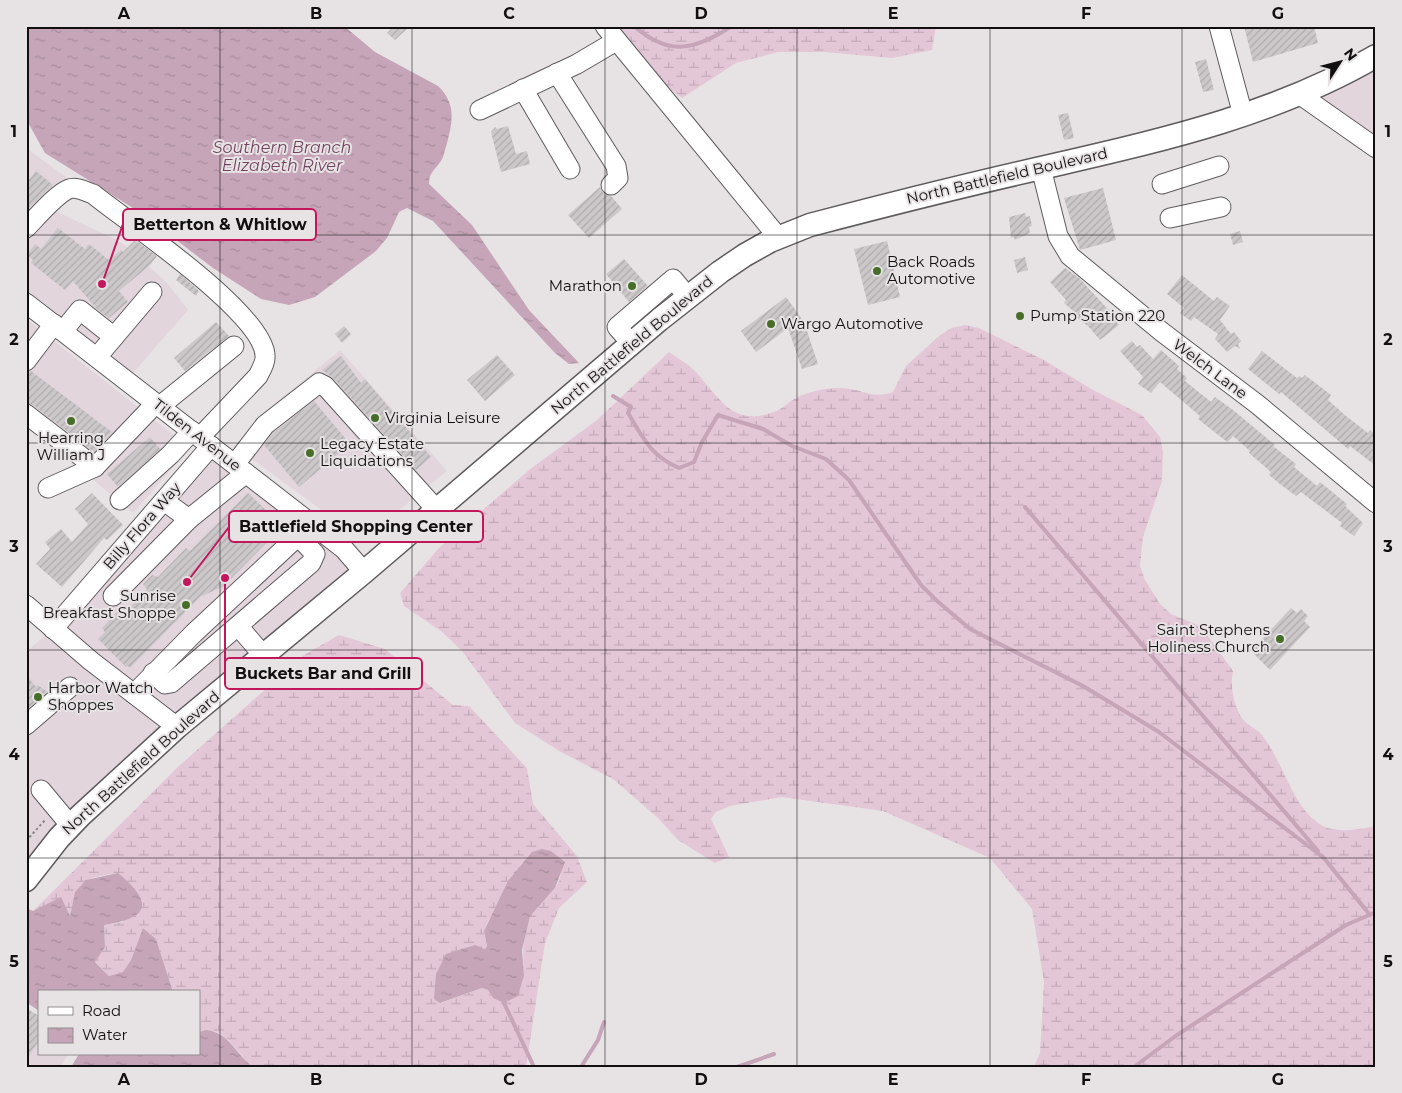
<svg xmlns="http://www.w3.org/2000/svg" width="1402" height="1093" viewBox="0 0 1402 1093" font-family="Montserrat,sans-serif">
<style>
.built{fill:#e2d5dc}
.wetland{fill:url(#wetland-marsh);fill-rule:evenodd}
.water{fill:url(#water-ripples)}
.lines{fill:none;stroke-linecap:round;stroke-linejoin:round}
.stream{stroke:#c5a5b7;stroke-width:4}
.building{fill:url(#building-hatch)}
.minor-casing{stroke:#5f5b5d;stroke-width:21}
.major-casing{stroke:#5f5b5d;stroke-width:25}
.path{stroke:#888586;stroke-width:2;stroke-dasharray:2.5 2.5;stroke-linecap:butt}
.minor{stroke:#fff;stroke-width:19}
.major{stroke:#fff;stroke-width:22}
.grid{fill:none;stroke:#110f10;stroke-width:1;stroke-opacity:0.55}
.poi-dot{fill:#476e29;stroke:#e7e3e5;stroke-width:2}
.labels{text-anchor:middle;stroke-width:4;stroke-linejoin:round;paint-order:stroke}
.street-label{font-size:15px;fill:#110f10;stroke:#e7e3e5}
.poi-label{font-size:15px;fill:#110f10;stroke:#e7e3e5;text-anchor:start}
.water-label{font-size:16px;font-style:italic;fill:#72435f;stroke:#e7e3e5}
.leader{fill:none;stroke:#c2185b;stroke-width:2}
.callout-dot{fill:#c2185b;stroke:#e7e3e5;stroke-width:2}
.callout{fill:#e7e3e5;stroke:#c2185b;stroke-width:2}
.callout-label{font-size:16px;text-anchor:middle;font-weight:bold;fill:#110f10}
.neatline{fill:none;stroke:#110f10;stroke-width:2}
.grid-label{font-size:16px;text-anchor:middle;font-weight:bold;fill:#110f10}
</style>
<defs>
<pattern id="wetland-marsh" width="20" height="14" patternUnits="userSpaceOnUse" patternTransform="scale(1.25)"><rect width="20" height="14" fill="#e4c7d7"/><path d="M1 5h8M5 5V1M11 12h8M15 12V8" fill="none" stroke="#c3aab8"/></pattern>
<pattern id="water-ripples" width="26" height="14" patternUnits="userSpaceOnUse" patternTransform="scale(1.25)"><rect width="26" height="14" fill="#c5a5b7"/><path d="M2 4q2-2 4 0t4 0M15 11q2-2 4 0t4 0" fill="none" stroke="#a88d9c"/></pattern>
<pattern id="building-hatch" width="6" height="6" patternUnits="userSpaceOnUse" patternTransform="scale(1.25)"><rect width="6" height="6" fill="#ccc8ca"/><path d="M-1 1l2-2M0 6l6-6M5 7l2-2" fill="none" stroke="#aeabac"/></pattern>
</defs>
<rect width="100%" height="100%" fill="#e7e3e5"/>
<g class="built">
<path d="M1376,55V140L1305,92Z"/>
<path d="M26,148L77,185L53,210L115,239L129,248L167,283L188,310L133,373L26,289Z"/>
<path d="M26,319L190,448L133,513L26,424Z"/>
<path d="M340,350L447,471L376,529L354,534L236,447L276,403Z"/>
<path d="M211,446L364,572L177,727L26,880V652L53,629Z"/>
<path d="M26,1013L39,1021V1054H68L61,1067H26Z"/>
</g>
<g class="wetland">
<path d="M618,26H936L932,50L892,58L824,52H778L736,63L682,98L665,85Z"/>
<path d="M965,325L979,328L1044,360L1093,390L1142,415L1160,437L1163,452L1162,481L1143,537L1140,566L1145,580L1160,604L1171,614L1197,625L1207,635L1233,671C1230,686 1233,701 1240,715C1245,725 1255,727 1262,735C1283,761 1293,810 1323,826C1339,834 1359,829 1376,826V1067H1034L1040,1053L1044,982L1032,909L990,858L883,811L782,797L730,806L716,812L711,819L729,857L715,863L678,840L658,818L613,779L561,752L515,723L462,651L441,631L404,606L400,593L439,548L529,470L597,420L669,352C677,358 687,363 694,370C719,396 731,428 774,412C783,409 788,402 796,398C807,392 826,388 838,388C859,387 871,400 893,392L906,366L939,336L951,328Z"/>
<path d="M339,635L385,649L453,705L469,706L527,768L533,804L577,856L587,882L559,908L545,943L526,1067H254C235,1054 226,1023 199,1032V992H173L156,939L143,928L131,960L123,972L109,976L95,961L105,947L104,925L123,922L118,873C80,879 79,880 70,917L33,911L179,766L304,655ZM561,871C561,892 538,900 530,916C522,934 523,956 524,975L493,998L488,990L482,988L441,1003L477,947L485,949L487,946L484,931L489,919Z"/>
</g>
<g class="water">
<path d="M26,26H344L375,52L438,86C456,103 453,121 447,143C445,149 444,156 441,161C435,170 429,172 429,184L472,225L529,310L579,363L569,364L555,353L433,221L407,208L399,212L387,238L376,251L315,297L289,305L261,299L213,268L141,213L45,153L26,119Z"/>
<path d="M542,849L551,851L565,862L555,888L530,916L522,950L524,975L518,996L504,1003L493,998L488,990L482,988L440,1003L434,999L436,974L446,954L475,945L485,949L487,946L484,931L508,881L532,852Z"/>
<path d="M118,873C154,903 150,918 104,925L105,947L95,962L109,976L123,972L131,960L143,928L156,939L173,992H39V1011L26,1002V908L33,911L61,897L70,916L75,892L86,880Z"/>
<path d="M206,1030C230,1032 235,1055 254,1067H71L79,1054H199V1032Z"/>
</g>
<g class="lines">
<g class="stream">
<path d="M634,26C669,57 695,50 732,26"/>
<path d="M613,396L631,407L628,413C644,439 650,455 679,468L694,462L702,442L718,415L763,429L792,446L826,459L849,480L921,585L936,600L970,629L1083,686L1159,732L1324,858"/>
<path d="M1025,507L1318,851"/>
<path d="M1323,857L1370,915"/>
<path d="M504,1003L534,1067"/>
<path d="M581,1067L598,1040L604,1022"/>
<path d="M737,1067L774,1054"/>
<path d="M1134,1067L1177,1035L1346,925L1376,912"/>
</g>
</g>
<g class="building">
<path d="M394,26H410L395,40L387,33Z"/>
<path d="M1244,26H1314L1318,43L1253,62Z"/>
<path d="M1206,59L1214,90L1203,92L1195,62Z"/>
<path d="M1068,113L1074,138L1064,140L1058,115Z"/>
<path d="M508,126L516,154L527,151L530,164L501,172L491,132L495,127L497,129Z"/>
<path d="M36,171L53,185L26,211V183Z"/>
<path d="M600,187L603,193L611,196L622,209L589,238L568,215Z"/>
<path d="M1103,188L1116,240L1080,250L1064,198Z"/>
<path d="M1025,213L1026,217L1030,216L1032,226L1029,227L1030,233L1015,240L1014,237L1011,238L1009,217Z"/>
<path d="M58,228L85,249L89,244L109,260L121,250L123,252L135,240L157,256L150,265L119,291L128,302L109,318L97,309L73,281L65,290L31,263L33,260L27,255L35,244L41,249Z"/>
<path d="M1240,231L1243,242L1233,245L1230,234Z"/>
<path d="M887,241L900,297L868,305L854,249Z"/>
<path d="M1025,257L1028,270L1017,273L1014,260Z"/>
<path d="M624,259L648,286L629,302L606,274Z"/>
<path d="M1065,268L1079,278L1119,321L1117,323L1119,325L1100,340L1088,326L1077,318L1079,316L1064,303L1066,300L1050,282Z"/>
<path d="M180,274L199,291L196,296L176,280Z"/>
<path d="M1182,275L1214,301L1217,297L1230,306L1220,320L1231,334L1234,332L1241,341L1238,344L1240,349L1235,346L1227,352L1215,339L1218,334L1194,317L1191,321L1180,313L1184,308L1167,294Z"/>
<path d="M786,297L804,322L818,364L802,369L788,328L756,352L741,331Z"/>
<path d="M216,322L229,336L185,371L174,358Z"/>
<path d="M344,326L351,334L342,343L335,334Z"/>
<path d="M1132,341L1137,347L1140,345L1153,359L1161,350L1179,366L1177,369L1187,378L1185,381L1211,402L1215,397L1233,410L1275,445L1273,446L1296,464L1294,467L1317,486L1320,482L1347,504L1345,506L1363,523L1354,536L1340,526L1342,523L1301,492L1296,496L1280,484L1269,475L1271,472L1249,453L1250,451L1233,436L1228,442L1226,441L1198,419L1200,416L1160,382L1151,393L1138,384L1143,377L1120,351Z"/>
<path d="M1262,351L1297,378L1299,376L1302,378L1305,375L1331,395L1328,400L1346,416L1368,433L1370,430L1376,435V466L1350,446L1348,449L1281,392L1279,394L1248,369Z"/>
<path d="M497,355L515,375L485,401L467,380Z"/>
<path d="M341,356L361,383L365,379L431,457L416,470L333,378L322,370Z"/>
<path d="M31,371L112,432L94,452L33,405L26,403V372Z"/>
<path d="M314,401L350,444L299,487L264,445L273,433Z"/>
<path d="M150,437L160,449L118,487L107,474Z"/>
<path d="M92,493L123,525L107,540L104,538L62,587L36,564L50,549L45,542L61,529L72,542L88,524L75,509Z"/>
<path d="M248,493L283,526L224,586L200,597L130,668L128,666L126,667L98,639L105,632L102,628L119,610L123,614L147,589L143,584L152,575L158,577L186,548L190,551Z"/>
<path d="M1291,608L1297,613L1301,609L1308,616L1304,621L1310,627L1270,670L1251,651Z"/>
<path d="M26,675L36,687L38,685L47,692L26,710Z"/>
<path d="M26,1008L39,1016V1041L26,1060Z"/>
</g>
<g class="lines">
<g class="minor-casing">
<g id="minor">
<path d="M605,26L778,237"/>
<path d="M1219,26L1243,115"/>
<path d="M557,73L616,166L618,178L611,185"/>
<path d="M523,89L570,169"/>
<path d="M1299,94L1376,148"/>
<path d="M480,110L577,64L616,41"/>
<path d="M1041,168L1058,236L1070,256L1162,332L1257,404L1376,503"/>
<path d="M1162,184L1219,166"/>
<path d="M1170,218L1221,207"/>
<path d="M26,228C37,217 56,194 69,189C77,186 86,192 93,194C129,223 262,312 265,355C266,362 261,370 258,376L200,437"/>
<path d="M26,303L344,549L364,572"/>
<path d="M63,331L80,310L114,337"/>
<path d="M632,344L617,327L673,279L688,297"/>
<path d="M97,357L152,292"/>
<path d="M26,361L54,324"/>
<path d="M160,406L234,346"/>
<path d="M26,414L95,467"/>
<path d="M235,464L265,425L319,383L325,386L437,510"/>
<path d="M48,488L95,467L156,403"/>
<path d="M120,500L171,454L192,431"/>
<path d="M164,501L189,519L246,473"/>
<path d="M113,596L189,519"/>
<path d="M26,605L91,661L177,727"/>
<path d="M238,626L263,655"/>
<path d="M53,629L211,446"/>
<path d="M153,673L165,684L171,683L311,563L315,554L299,537"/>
<path d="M134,694L194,633L311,524"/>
<path d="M26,725L70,687"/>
<path d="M41,790L71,826"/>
</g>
</g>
<g class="major-casing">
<path id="major" d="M26,880L59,838L80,816L177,727L364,572L659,320L720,272L745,255L770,241L810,225C890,204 970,184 1050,166C1162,140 1275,115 1376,56"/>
</g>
<path class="path" d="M26,841L46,819"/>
<use href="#minor" class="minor"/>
<use href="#major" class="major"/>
</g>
<path class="grid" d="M220,26V1067M412,26V1067M605,26V1067M797,26V1067M990,26V1067M1182,26V1067M26,235H1376M26,443H1376M26,650H1376M26,858H1376"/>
<g class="poi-dot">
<circle cx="877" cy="271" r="5"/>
<circle cx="632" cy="286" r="5"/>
<circle cx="1020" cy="316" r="5"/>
<circle cx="771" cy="324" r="5"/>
<circle cx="375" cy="418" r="5"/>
<circle cx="71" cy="421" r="5"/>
<circle cx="310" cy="453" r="5"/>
<circle cx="186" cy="605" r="5"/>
<circle cx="1280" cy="639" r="5"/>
<circle cx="38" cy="697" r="5"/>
</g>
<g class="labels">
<g class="street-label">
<text transform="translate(1007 176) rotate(-13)" y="5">North Battlefield Boulevard</text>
<text transform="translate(632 345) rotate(-40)" y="5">North Battlefield Boulevard</text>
<text transform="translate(1210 369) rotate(37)" y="5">Welch Lane</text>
<text transform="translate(197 435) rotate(38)" y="5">Tilden Avenue</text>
<text transform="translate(142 526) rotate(-49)" y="5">Billy Flora Way</text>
<text transform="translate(141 763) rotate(-42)" y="5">North Battlefield Boulevard</text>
</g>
<g class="poi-label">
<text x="887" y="267">Back Roads<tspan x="887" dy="17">Automotive</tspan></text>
<text x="622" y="291" text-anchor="end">Marathon</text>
<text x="1030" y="321">Pump Station 220</text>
<text x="781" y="329">Wargo Automotive</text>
<text x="385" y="423">Virginia Leisure</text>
<text x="71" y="443" text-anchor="middle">Hearring<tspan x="71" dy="17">William J</tspan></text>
<text x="320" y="449">Legacy Estate<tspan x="320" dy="17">Liquidations</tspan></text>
<text x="176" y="601" text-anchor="end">Sunrise<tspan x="176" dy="17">Breakfast Shoppe</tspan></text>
<text x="1270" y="635" text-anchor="end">Saint Stephens<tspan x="1270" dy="17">Holiness Church</tspan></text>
<text x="48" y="693">Harbor Watch<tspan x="48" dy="17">Shoppes</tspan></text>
</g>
<g class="water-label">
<text x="282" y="153">Southern Branch<tspan x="282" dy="18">Elizabeth River</tspan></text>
</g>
</g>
<path class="leader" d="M102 284L123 224M187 582L229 527M225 578L225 674"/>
<g class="callout-dot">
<circle cx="102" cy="284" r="5"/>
<circle cx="187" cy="582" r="5"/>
<circle cx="225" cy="578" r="5"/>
</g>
<g class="callout">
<rect x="123" y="209" width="193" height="31" rx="5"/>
<rect x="229" y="511" width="254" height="31" rx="5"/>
<rect x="225" y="658" width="197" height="31" rx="5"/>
</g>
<g class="callout-label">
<text x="220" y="230">Betterton &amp; Whitlow</text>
<text x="356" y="532">Battlefield Shopping Center</text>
<text x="323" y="679">Buckets Bar and Grill</text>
</g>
<rect width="1402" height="1093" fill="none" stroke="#e7e3e5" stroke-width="55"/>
<rect x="38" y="990" width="162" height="65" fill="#e7e3e5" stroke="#918e90"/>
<rect x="48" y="1007" width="25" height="8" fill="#ffffff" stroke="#918e90"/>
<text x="82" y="1016" font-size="15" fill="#110f10">Road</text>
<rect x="48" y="1028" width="25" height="15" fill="url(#water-ripples)" stroke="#918e90"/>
<text x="82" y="1040" font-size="15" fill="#110f10">Water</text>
<g transform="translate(1340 62) rotate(54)" stroke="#e7e3e5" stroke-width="4" paint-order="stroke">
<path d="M0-4L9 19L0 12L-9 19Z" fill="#110f10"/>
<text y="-8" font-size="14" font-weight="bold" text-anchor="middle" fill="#110f10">N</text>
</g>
<rect x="28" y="28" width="1346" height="1038" class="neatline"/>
<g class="grid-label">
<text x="124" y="19">A</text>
<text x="316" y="19">B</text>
<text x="509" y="19">C</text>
<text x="701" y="19">D</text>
<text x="893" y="19">E</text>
<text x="1086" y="19">F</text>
<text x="1278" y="19">G</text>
<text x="14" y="137">1</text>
<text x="1388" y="137">1</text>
<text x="14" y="345">2</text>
<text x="1388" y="345">2</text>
<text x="14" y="552">3</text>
<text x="1388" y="552">3</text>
<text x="14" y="760">4</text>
<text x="1388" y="760">4</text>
<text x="14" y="967">5</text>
<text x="1388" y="967">5</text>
<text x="124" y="1085">A</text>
<text x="316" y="1085">B</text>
<text x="509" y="1085">C</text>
<text x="701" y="1085">D</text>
<text x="893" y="1085">E</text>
<text x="1086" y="1085">F</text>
<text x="1278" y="1085">G</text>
</g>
</svg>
